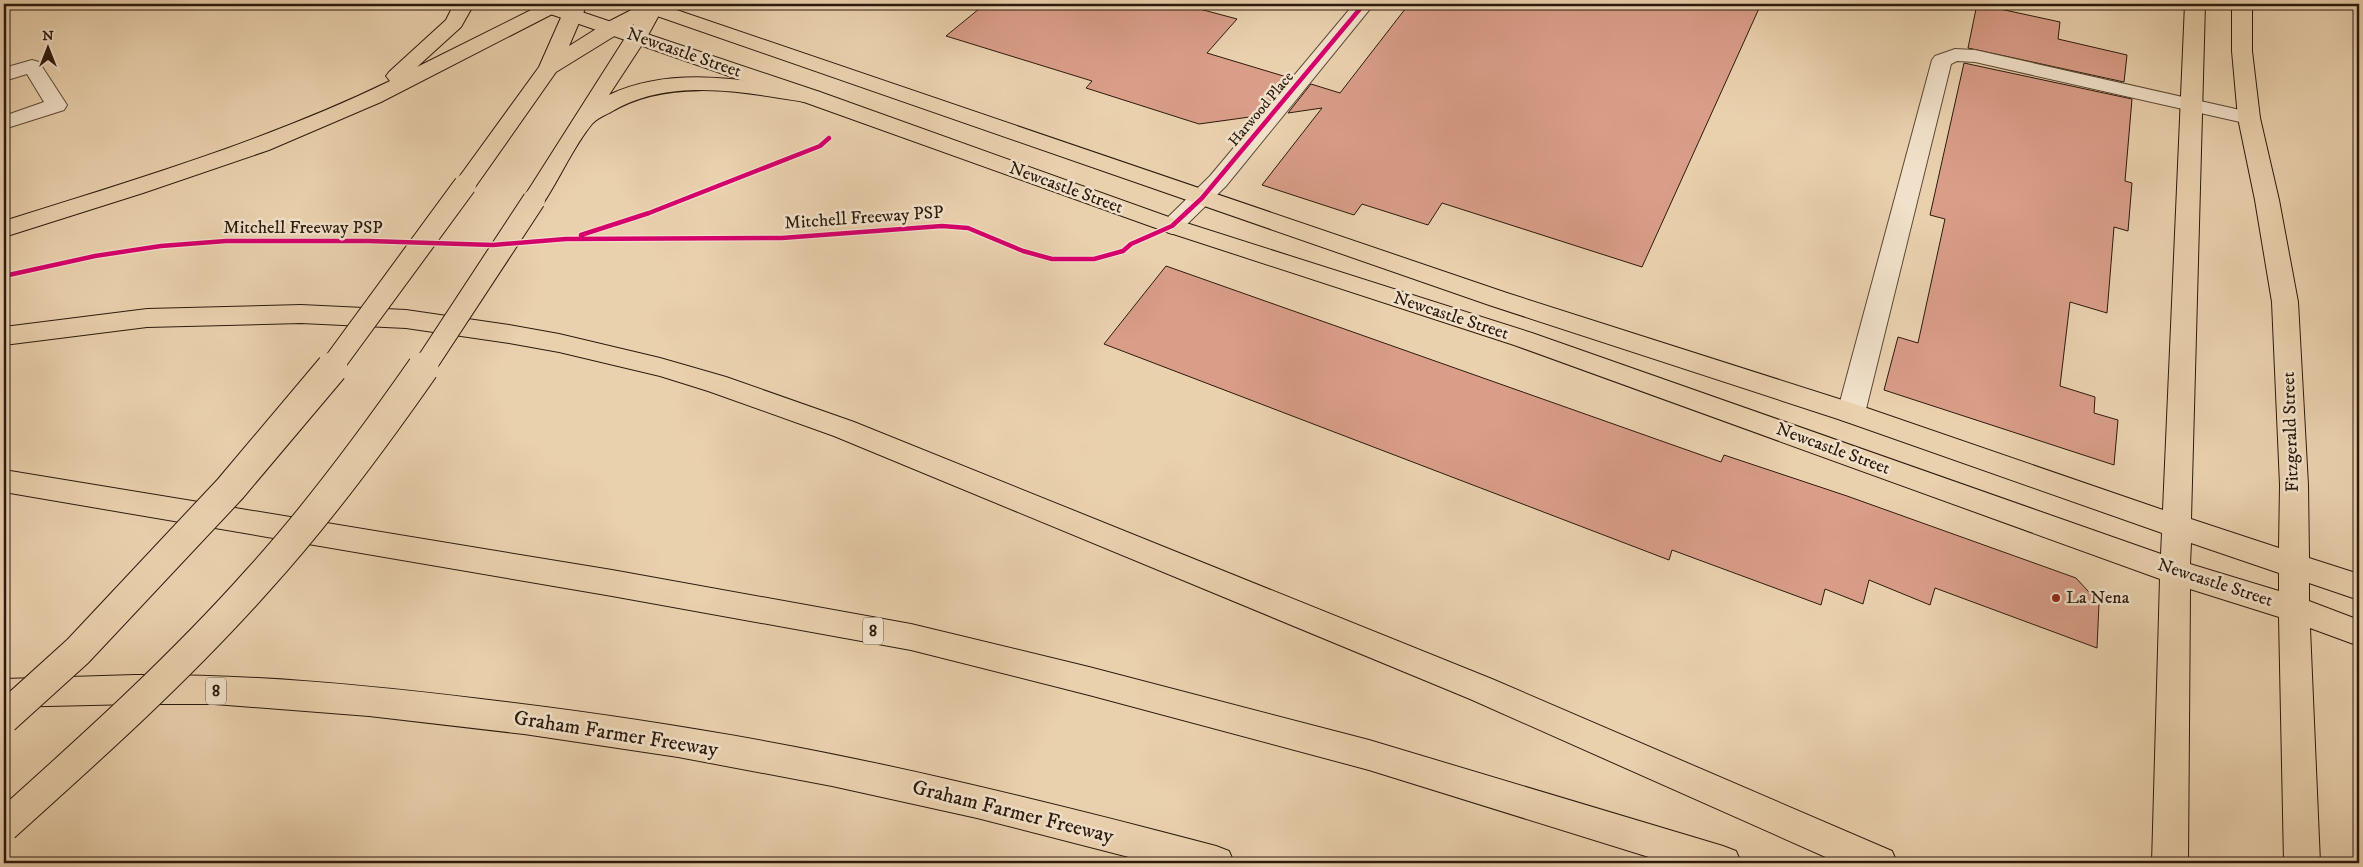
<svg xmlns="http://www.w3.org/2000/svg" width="2363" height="867" font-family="'IM FELL DW Pica',serif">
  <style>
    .building { fill: #d99d88; stroke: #2c1a0d }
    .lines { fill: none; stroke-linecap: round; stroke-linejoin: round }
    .minor-casing { stroke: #5c4835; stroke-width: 2 }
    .major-casing { stroke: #2c1a0d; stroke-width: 2 }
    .highway-casing { stroke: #2c1a0d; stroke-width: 2 }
    .minor { fill: #f1e1ca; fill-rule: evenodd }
    .major { fill: #ead1ae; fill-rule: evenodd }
    .highway { fill: #ead1ae; fill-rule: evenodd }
    .highway-bridge-far1-casing { stroke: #2c1a0d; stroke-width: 24; stroke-linecap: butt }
    .highway-bridge-casing { stroke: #2c1a0d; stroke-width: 33; stroke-linecap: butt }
    .highway-bridge-far1 { stroke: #ead1ae; stroke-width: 22 }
    .highway-bridge { stroke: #ead1ae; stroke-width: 31 }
    .cycleway-casing { stroke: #f1e1ca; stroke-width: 7 }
    .cycleway { stroke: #d6006c; stroke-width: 4.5 }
    .poi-dot { fill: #8f2418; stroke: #f1e1ca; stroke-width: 2 }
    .labels { text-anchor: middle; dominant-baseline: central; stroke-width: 5; stroke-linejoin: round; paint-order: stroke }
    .far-street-label { font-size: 15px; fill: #2c1a0d; stroke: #f1e1ca }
    .shield { fill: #f1e1ca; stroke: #675646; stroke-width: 1 }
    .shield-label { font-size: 16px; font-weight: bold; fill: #2c1a0d }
    .street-label { font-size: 18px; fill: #2c1a0d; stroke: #f1e1ca }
    .poi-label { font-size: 18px; fill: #2c1a0d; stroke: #f1e1ca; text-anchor: start }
    .near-street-label { font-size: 21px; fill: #2c1a0d; stroke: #f1e1ca }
  </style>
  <rect width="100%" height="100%" fill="#ead1ae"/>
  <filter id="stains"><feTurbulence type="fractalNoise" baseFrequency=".004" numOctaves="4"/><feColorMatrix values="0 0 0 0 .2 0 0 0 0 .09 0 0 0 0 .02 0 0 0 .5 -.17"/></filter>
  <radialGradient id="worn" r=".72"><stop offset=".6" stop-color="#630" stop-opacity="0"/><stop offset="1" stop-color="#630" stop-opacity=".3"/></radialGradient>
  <path class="building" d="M 985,4 L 1181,4 L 1237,19 L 1207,53 L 1290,78 L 1257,116 L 1199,124 L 1086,88 L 1092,81 L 946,36 Z
    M 1409,4 L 1761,4 L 1642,267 L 1442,203 L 1428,225 L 1362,204 L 1354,215 L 1262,185 L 1322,108 L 1288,113 L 1311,84 L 1340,93 Z
    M 1977,4 L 2060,22 L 2058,39 L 2127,55 L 2124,82 L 1968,48 Z
    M 1964,63 L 2132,99 L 2125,181 L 2132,183 L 2128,231 L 2114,227 L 2107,313 L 2070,302 L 2060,386 L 2095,397 L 2094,413 L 2118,420 L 2114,465 L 1884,390 L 1898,337 L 1918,343 L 1945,219 L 1930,215 Z
    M 1166,266 L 1721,462 L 1724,455 L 1847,496 L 2076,578 L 2099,603 L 2097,648 L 1935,588 L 1930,605 L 1869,580 L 1863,604 L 1825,589 L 1821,605 L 1672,550 L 1669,560 L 1104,344 Z"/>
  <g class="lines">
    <defs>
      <path id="minor" d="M 1354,4 L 1374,4 L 1226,186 L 1180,231 L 1172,234 L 1164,231 L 1160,226 L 1164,221 L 1210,176 Z
        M 1955,49 L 1975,50 L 2249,112 L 2257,113 L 2260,118 L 2257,123 L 2249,124 L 1975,62 L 1957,61 L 1951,64 L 1865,413 L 1861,420 L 1851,423 L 1841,420 L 1837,413 L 1932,60 L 1935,56 Z
        M 32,60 L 39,62 L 67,105 L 64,110 L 4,129 L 4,116 L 44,102 L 27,74 L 4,81 L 4,68 Z"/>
      <path id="major" d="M 530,4 L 558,4 L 820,92 L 1180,221 L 1532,333 L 2161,554 L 2162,533 L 1841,420 L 1489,305 L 634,8 L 631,4 L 659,4 L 1507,293 L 1861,406 L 2163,510 L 2185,4 L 2205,4 L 2191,519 L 2279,548 L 2280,485 L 2272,302 L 2255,200 L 2238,118 L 2232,51 L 2232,4 L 2252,4 L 2252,51 L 2260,118 L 2279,200 L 2298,302 L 2308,485 L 2309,558 L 2359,574 L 2359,600 L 2309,583 L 2309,601 L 2359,620 L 2359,646 L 2310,628 L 2320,863 L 2284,863 L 2279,617 L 2190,589 L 2188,863 L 2152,863 L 2160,579 L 1514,345 L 1164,231 L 804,102 L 533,8 ZM 2191,543 L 2279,573 L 2279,591 L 2190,564 Z"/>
      <path id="highway" d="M 454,4 L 474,4 L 461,27 L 417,67 L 543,4 L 567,4 L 564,8 L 381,102 L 269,150 L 143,193 L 4,237 L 4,221 C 135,180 266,141 390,81 L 386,76 L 389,72 L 446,20 Z
        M 567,4 L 587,4 L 569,46 L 604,24 L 643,4 L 665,4 L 647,37 L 609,95 C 672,65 747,80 812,91 L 820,92 L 823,97 L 820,102 L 812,103 C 747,93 671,76 611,112 C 605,115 596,119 592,124 C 573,147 559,180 542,205 L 534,207 L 526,205 L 522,200 L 634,24 L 556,72 L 473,190 L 465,192 L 457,190 L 454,185 L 457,180 L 539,67 Z
        M 301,305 L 406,310 L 509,325 L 559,334 L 660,358 L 726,377 L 854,422 L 1492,679 L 1892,851 L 1897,863 L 1839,863 L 1470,699 L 834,436 L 708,391 L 660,376 L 559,352 L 509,343 L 406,328 L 301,323 L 147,327 L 4,345 L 4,327 L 147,309 Z
        M 4,470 L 612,570 L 911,624 L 1089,667 L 1369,740 L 1723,846 L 1736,851 L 1741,863 L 1668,863 L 1369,770 L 1089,695 L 911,650 L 612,596 L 4,492 Z
        M 135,675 C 251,674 367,685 481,699 C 616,715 751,736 884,765 C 995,789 1106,817 1216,846 L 1229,851 L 1234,863 L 1152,863 L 977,818 L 832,786 L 678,757 L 524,734 L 369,716 L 214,704 L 135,704 L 4,707 L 4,679 Z"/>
    </defs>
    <use href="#minor" class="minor-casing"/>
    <use href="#major" class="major-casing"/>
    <use href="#highway" class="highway-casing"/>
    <use href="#minor" class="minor"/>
    <use href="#major" class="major"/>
    <use href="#highway" class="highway"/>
    <defs>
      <path id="highway-bridge-far1" d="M 330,369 L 465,185
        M 423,369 L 534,200"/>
      <path id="highway-bridge" d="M 4,718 L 78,651 L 230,489 L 332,368
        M 4,826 C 92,747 180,668 259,579 C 319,513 372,441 423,368"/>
    </defs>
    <use href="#highway-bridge-far1" class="highway-bridge-far1-casing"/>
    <use href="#highway-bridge" class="highway-bridge-casing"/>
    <use href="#highway-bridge-far1" class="highway-bridge-far1"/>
    <use href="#highway-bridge" class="highway-bridge"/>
    <defs>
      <path id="cycleway" d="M 581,235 L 649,213 L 820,146 L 829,138
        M 4,276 L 95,256 L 161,246 L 226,241 L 369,241 L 493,245 L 566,239 L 782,238 L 942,226 L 968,228 L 1023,251 L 1052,259 L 1094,259 L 1123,251 L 1131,244 L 1172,226 L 1202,198 L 1364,4"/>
    </defs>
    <use href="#cycleway" class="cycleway-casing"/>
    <use href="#cycleway" class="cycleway"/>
  </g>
  <circle class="poi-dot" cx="2056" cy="598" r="5"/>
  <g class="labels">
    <g class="far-street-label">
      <text transform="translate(1261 109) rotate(-50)">Harwood Place</text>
    </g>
    <g class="shield">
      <rect x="863" y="617.5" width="20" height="27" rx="4"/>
      <rect x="206" y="677.5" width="20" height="27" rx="4"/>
    </g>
    <g class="shield-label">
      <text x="873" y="631">8</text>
      <text x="216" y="691">8</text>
    </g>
    <g class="street-label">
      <text transform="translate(684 53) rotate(19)">Newcastle Street</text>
      <text transform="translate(1066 188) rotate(20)">Newcastle Street</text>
      <text transform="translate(864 218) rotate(-4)">Mitchell Freeway PSP</text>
      <text x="303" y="228">Mitchell Freeway PSP</text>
      <text transform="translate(1451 316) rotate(18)">Newcastle Street</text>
      <text transform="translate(2291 432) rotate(-92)">Fitzgerald Street</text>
      <text transform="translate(1833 449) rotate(20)">Newcastle Street</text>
      <text transform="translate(2215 583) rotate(18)">Newcastle Street</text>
    </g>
    <g class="poi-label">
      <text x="2066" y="598">La Nena</text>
    </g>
    <g class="near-street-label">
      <text transform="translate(616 734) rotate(9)">Graham Farmer Freeway</text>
      <text transform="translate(1013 812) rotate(14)">Graham Farmer Freeway</text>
    </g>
  </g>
  <rect width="2363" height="867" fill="none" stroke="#ead1ae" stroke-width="20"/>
  <rect x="5" y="5" width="2353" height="857" fill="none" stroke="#2c1a0d" stroke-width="2.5"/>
  <rect x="10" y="10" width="2343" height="847" fill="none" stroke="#2c1a0d"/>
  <g transform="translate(48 48)" stroke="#f1e1ca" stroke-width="4" paint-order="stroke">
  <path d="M0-4L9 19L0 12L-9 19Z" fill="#2c1a0d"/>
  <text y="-8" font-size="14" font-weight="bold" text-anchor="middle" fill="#2c1a0d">N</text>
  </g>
  <rect width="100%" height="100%" filter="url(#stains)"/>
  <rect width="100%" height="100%" fill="url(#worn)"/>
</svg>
